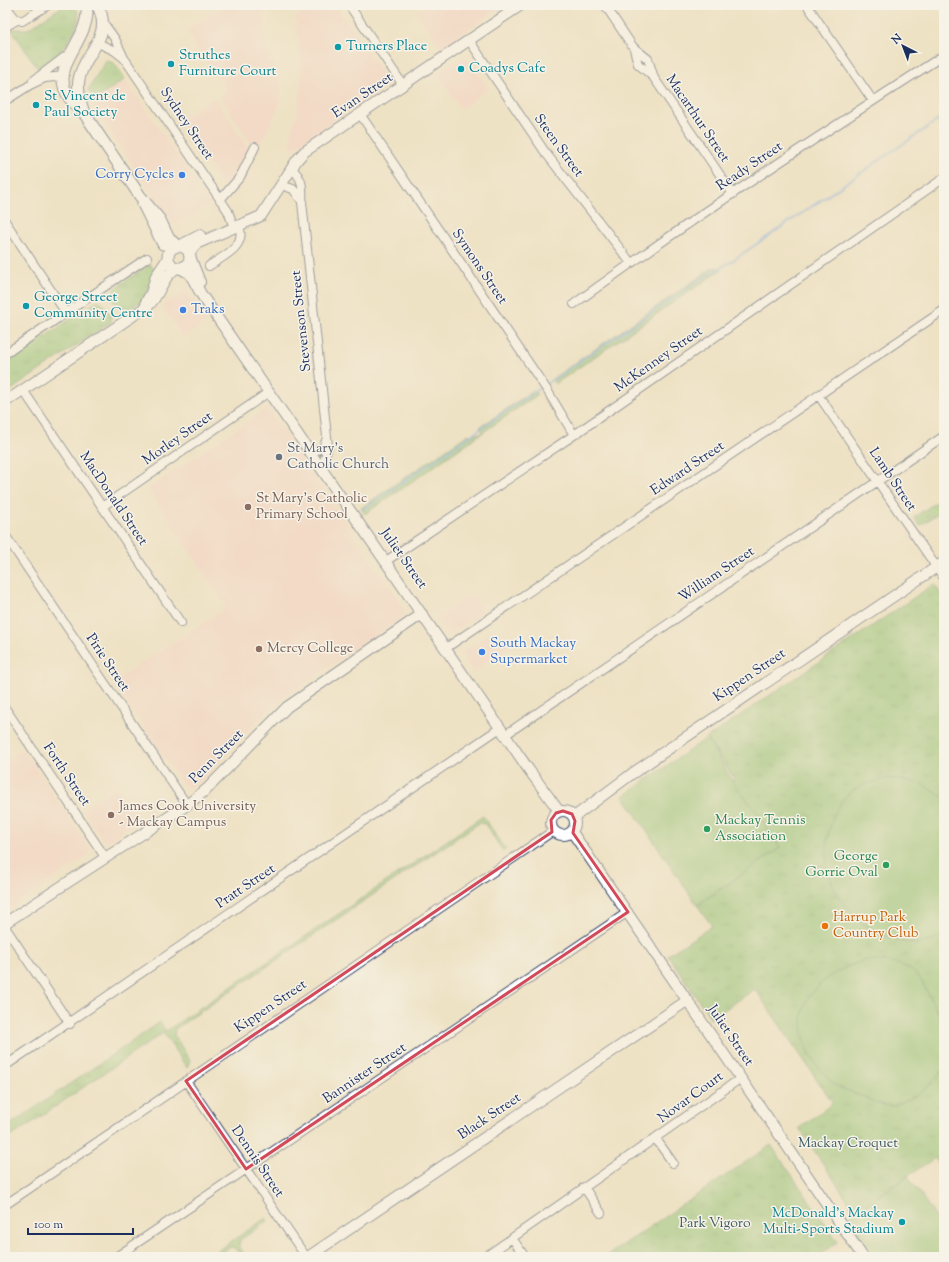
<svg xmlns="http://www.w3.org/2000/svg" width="949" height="1262" font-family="'Sorts Mill Goudy',serif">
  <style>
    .built { fill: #f7d1c7 }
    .grass { fill: url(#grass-tufts); stroke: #54796a }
    .garden { fill: #8dc375; stroke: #54796a }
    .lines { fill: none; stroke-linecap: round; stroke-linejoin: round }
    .stream { stroke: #75a7e0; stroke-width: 2 }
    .minor-casing { stroke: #3b4a6d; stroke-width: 10 }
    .tertiary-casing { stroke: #3b4a6d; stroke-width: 12 }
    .secondary-casing { stroke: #3b4a6d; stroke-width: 13 }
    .minor { stroke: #fff; stroke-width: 8 }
    .tertiary { stroke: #fff; stroke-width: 10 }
    .secondary { stroke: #fff; stroke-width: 11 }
    .marked { fill: none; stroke: #d1495b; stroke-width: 3; stroke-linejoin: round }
    .culture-dot { fill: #0f9aa8; stroke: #f7f3e8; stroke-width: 1.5 }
    .shop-dot { fill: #3f7fe0; stroke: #f7f3e8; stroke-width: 1.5 }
    .worship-dot { fill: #6b7280; stroke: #f7f3e8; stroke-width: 1.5 }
    .education-dot { fill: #8d6e63; stroke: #f7f3e8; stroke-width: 1.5 }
    .leisure-dot { fill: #2e9e5b; stroke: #f7f3e8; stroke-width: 1.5 }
    .food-dot { fill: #e8710a; stroke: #f7f3e8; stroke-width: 1.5 }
    .labels { text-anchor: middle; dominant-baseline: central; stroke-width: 3; stroke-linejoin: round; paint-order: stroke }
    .culture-label { font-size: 14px; fill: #0d838f; stroke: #f7f3e8; text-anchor: start }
    .street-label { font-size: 14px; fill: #1b2f5e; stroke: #f7f3e8 }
    .shop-label { font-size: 14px; fill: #366cbe; stroke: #f7f3e8; text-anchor: start }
    .worship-label { font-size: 14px; fill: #5b616d; stroke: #f7f3e8; text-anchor: start }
    .education-label { font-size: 14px; fill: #785e54; stroke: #f7f3e8; text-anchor: start }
    .leisure-label { font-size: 14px; fill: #27864d; stroke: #f7f3e8; text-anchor: start }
    .food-label { font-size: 14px; fill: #c56008; stroke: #f7f3e8; text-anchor: start }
    .park-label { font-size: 14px; fill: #3d5b65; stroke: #f7f3e8 }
  </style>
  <defs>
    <pattern id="grass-tufts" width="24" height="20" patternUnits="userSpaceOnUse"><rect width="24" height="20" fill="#8dc375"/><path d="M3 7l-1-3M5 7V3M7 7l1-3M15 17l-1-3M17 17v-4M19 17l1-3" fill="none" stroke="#729f63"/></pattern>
  </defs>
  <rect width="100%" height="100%" fill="#f7f3e8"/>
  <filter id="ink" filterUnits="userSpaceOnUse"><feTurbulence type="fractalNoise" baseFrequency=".025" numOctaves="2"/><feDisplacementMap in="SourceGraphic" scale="8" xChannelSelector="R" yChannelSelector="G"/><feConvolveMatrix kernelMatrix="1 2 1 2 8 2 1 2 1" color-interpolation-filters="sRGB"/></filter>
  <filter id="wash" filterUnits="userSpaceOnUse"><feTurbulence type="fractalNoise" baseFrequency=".012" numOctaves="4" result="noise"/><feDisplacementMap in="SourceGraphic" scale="16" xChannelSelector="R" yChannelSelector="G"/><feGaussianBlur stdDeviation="0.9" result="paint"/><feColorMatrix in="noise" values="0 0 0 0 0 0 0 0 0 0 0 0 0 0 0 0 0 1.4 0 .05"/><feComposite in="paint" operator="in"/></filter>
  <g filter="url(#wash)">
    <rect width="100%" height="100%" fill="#eee2c4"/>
    <path class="built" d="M 225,5 L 262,5 L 269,63 L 274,60 L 281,78 L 280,104 L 261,144 L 251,143 L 220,96 L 227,91 L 186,31 Z
      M 313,5 L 335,5 L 386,79 L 386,86 L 294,149 L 289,141 L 300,99 L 301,58 L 295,17 Z
      M 427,5 L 504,5 L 441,48 L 417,12 Z
      M 461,58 L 469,59 L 488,89 L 461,109 L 437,74 Z
      M 106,60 L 114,63 L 210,204 L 178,225 L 172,224 L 91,103 L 94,100 L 88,90 Z
      M 214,97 L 249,150 L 231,183 L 224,188 L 179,121 Z
      M 182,292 L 188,293 L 207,321 L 183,338 L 162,306 Z
      M 267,408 L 405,610 L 404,616 L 277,702 L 204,778 L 190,788 L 184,786 L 113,682 L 227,607 L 148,489 Z
      M 471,595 L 483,612 L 448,635 L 437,618 Z
      M 496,629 L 508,647 L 473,671 L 460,653 Z
      M 23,749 L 90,849 L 89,855 L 12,907 L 5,905 L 5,761 Z
      M 116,787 L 139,821 L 109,841 L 103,840 L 82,809 Z"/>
    <path class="grass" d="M 64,5 C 97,5 65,48 54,59 C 50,63 44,66 38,69 L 11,29 L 28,29 Z
      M 106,60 L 114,63 L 125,79 L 95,100 L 88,90 Z
      M 149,262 L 155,271 C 152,280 149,293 142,300 C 137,305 130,306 127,313 L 124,313 L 110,297 L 111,291 L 147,266 Z
      M 714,267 L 722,269 L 555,384 L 552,379 Z
      M 98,300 L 102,303 L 111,315 L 111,322 L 5,394 L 5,364 Z
      M 534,390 L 537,395 L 365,514 L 361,508 L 467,435 L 483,433 L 480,427 Z
      M 944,497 L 944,509 L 920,526 L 914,517 Z
      M 934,584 L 944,598 L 944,1172 L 935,1158 L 855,1211 L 799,1128 L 833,1103 L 755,989 L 711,1019 L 668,955 L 712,926 L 697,905 L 780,848 L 732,781 L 734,779 L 707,738 Z
      M 483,816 L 506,849 L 503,851 L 485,824 L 479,823 L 175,1029 L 174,1035 L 190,1060 L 187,1068 L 163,1033 L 5,1141 L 5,1128 L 143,1034 L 160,1022 L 166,1031 Z
      M 771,1145 L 838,1242 L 817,1257 L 605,1257 Z
      M 266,1218 L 268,1221 L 240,1240 L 239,1246 L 246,1257 L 241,1257 L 235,1248 L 230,1247 L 215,1257 L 208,1257 Z"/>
    <path class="garden" d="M 707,738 L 732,781 L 756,811 L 780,848 L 697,905 L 623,796 Z
      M 889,778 L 922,784 L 944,798 L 944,936 C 928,945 908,945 891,938 C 842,921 814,871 832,821 C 835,811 842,798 852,791 C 863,784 877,781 889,778 Z
      M 866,960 C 924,963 917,976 942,1021 L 944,982 L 944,1068 C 934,1084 920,1095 902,1102 C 899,1103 894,1106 891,1106 C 880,1106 867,1098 857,1094 C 850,1091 843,1090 837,1086 C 811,1067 790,1026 810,996 C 824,976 844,967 866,960 Z
      M 908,1176 L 944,1229 L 944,1257 L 874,1257 L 847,1217 Z"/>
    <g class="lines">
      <path class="stream" d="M 546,384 L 707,275 L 729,263 L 944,116
        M 362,510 L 543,386"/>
    </g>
  </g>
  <g filter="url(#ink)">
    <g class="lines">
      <defs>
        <path id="minor" d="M 5,5 L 15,18 L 22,21 L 48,5
          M 349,5 L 403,85
          M 605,5 L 633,47 L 648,59 L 654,78 L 733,194
          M 807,5 L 873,101
          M 5,20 L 12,15
          M 102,21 L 115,39 L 123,56
          M 5,27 L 17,20
          M 469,40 L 545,152 L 631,263
          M 98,43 L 115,51 L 124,58 L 228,211 L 234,228
          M 634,49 L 638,64 L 652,76
          M 33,81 L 70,53
          M 5,101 L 30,85 L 45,78 L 64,76
          M 360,114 L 547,390 L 574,435
          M 291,168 C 303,178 303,187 302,202 L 328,446 L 322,469
          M 281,185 L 293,189 L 302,201
          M 220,200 L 240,177 L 255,147
          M 5,221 L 66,313
          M 209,266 C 223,256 247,247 239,226
          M 574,304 C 694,217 819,136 944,55
          M 5,354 L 147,258
          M 23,390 L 181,623
          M 819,396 L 944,578
          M 311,452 L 323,448 L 327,438
          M 102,507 L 269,392
          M 5,535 L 187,805
          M 386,561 L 574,435 L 944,178
          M 446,648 L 944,310
          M 5,708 L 105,857
          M 505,735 L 944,436
          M 5,927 L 70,1024
          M 5,1066 L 500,728
          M 186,1081 L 306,1257
          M 656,1139 L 673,1163
          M 584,1187 L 601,1213
          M 5,1205 L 553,831
          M 512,1238 L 525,1257
          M 116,1257 L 628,912
          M 485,1257 L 741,1078"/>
        <path id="tertiary" d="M 179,246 L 200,235
          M 189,253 L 196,244 L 261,216 L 297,160 L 304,152 L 521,5
          M 189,254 L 200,282
          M 180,268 L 190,274 L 201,294 L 529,770 L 559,811
          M 146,302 L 151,293 L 156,276 L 168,258
          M 5,402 L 149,305 C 160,295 163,275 177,268
          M551 823a12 12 0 1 1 24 0a12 12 0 1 1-24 0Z
          M 574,817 L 633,773 L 944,562
          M 572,832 L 863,1257
          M 5,923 L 187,805 L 207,789 L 287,707 L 422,614
          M 308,1257 L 688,1000"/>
        <path id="secondary" d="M 97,5 C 115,36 84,52 79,79 C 77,91 80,102 84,113 L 140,196 L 160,220 L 169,239 L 178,246
          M 82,111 C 37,74 86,48 87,12
          M 143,204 L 163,244
          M168 257a11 11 0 1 1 22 0a11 11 0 1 1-22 0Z"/>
      </defs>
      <use href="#minor" class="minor-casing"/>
      <use href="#tertiary" class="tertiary-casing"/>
      <use href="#secondary" class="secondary-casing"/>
      <use href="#minor" class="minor"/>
      <use href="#tertiary" class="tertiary"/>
      <use href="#secondary" class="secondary"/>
    </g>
  </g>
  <path d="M0 0H949V1262H0ZM 563,811 L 572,814 L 575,821 L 573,833 L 628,912 L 246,1169 L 186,1081 L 552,832 L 551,820 L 556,813 Z" fill="#eee2c4" fill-opacity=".55" fill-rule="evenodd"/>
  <path class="marked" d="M 563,811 L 572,814 L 575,821 L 573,833 L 628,912 L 246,1169 L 186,1081 L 552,832 L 551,820 L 556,813 Z"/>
  <g class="culture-dot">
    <circle cx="338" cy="47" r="4"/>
    <circle cx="171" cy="64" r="4"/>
    <circle cx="461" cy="69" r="4"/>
    <circle cx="36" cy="105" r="4"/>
    <circle cx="26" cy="306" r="4"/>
    <circle cx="902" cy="1222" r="4"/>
  </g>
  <g class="shop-dot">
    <circle cx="182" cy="175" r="4"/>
    <circle cx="183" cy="310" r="4"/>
    <circle cx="482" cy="652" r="4"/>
  </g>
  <circle class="worship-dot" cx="279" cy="457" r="4"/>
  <g class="education-dot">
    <circle cx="248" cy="507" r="4"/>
    <circle cx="259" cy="649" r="4"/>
    <circle cx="111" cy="815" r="4"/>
  </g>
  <g class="leisure-dot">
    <circle cx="707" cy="829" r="4"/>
    <circle cx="886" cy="865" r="4"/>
  </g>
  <circle class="food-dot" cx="825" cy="926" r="4"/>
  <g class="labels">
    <g class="culture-label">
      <text x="346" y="47">Turners Place</text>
      <text x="179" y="56">Struthes<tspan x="179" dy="16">Furniture Court</tspan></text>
      <text x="469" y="69">Coadys Cafe</text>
      <text x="44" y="97">St Vincent de<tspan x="44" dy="16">Paul Society</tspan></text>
      <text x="34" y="298">George Street<tspan x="34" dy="16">Community Centre</tspan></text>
      <text x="894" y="1214" text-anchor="end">McDonald's Mackay<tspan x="894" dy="16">Multi-Sports Stadium</tspan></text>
    </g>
    <g class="street-label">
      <text transform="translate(363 96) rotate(-34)">Evan Street</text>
      <text transform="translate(697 119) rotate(56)">Macarthur Street</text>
      <text transform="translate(186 124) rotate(56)">Sydney Street</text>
      <text transform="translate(558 146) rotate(54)">Steen Street</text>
      <text transform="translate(750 167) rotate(-34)">Ready Street</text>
      <text transform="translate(479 267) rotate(56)">Symons Street</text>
      <text transform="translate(302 321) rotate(-96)">Stevenson Street</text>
      <text transform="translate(659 360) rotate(-35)">McKenney Street</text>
      <text transform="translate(178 439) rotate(-35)">Morley Street</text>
      <text transform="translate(688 469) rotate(-34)">Edward Street</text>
      <text transform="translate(892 480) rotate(56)">Lamb Street</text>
      <text transform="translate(113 499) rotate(56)">MacDonald Street</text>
      <text transform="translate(403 559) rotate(55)">Juliet Street</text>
      <text transform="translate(717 575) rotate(-34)">William Street</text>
      <text transform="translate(107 663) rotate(56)">Pirie Street</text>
      <text transform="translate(750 676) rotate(-34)">Kippen Street</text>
      <text transform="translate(217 757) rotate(-45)">Penn Street</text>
      <text transform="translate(66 775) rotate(56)">Forth Street</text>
      <text transform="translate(246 887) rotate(-34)">Pratt Street</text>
      <text transform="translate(271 1007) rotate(-34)">Kippen Street</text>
      <text transform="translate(730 1036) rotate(56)">Juliet Street</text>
      <text transform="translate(365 1074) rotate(-34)">Bannister Street</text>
      <text transform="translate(691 1098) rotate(-36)">Novar Court</text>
      <text transform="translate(490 1117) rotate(-34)">Black Street</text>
      <text transform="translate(257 1162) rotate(56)">Dennis Street</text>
    </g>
    <g class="shop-label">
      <text x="174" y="175" text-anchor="end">Corry Cycles</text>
      <text x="191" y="310">Traks</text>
      <text x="490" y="644">South Mackay<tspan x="490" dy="16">Supermarket</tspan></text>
    </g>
    <g class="worship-label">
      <text x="287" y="449">St Mary's<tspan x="287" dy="16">Catholic Church</tspan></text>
    </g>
    <g class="education-label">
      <text x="256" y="499">St Mary's Catholic<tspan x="256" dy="16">Primary School</tspan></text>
      <text x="267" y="649">Mercy College</text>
      <text x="119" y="807">James Cook University<tspan x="119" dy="16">- Mackay Campus</tspan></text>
    </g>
    <g class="leisure-label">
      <text x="715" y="821">Mackay Tennis<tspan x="715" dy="16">Association</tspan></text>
      <text x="878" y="857" text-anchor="end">George<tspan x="878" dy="16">Gorrie Oval</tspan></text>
    </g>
    <g class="food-label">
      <text x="833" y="918">Harrup Park<tspan x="833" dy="16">Country Club</tspan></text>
    </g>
    <g class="park-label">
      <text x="848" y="1144">Mackay Croquet</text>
      <text x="715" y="1224">Park Vigoro</text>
    </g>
  </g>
  <rect width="949" height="1262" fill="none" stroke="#f7f3e8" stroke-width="20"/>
  <g transform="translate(903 46) rotate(318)" stroke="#f7f3e8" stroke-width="3" paint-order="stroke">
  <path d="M0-3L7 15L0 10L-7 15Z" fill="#1b2f5e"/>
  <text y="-6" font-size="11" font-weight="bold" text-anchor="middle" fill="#1b2f5e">N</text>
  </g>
  <path d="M28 1228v6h105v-6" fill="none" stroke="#1b2f5e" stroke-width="2"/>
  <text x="34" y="1228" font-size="12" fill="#1b2f5e" stroke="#f7f3e8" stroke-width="3" paint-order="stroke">100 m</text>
</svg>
